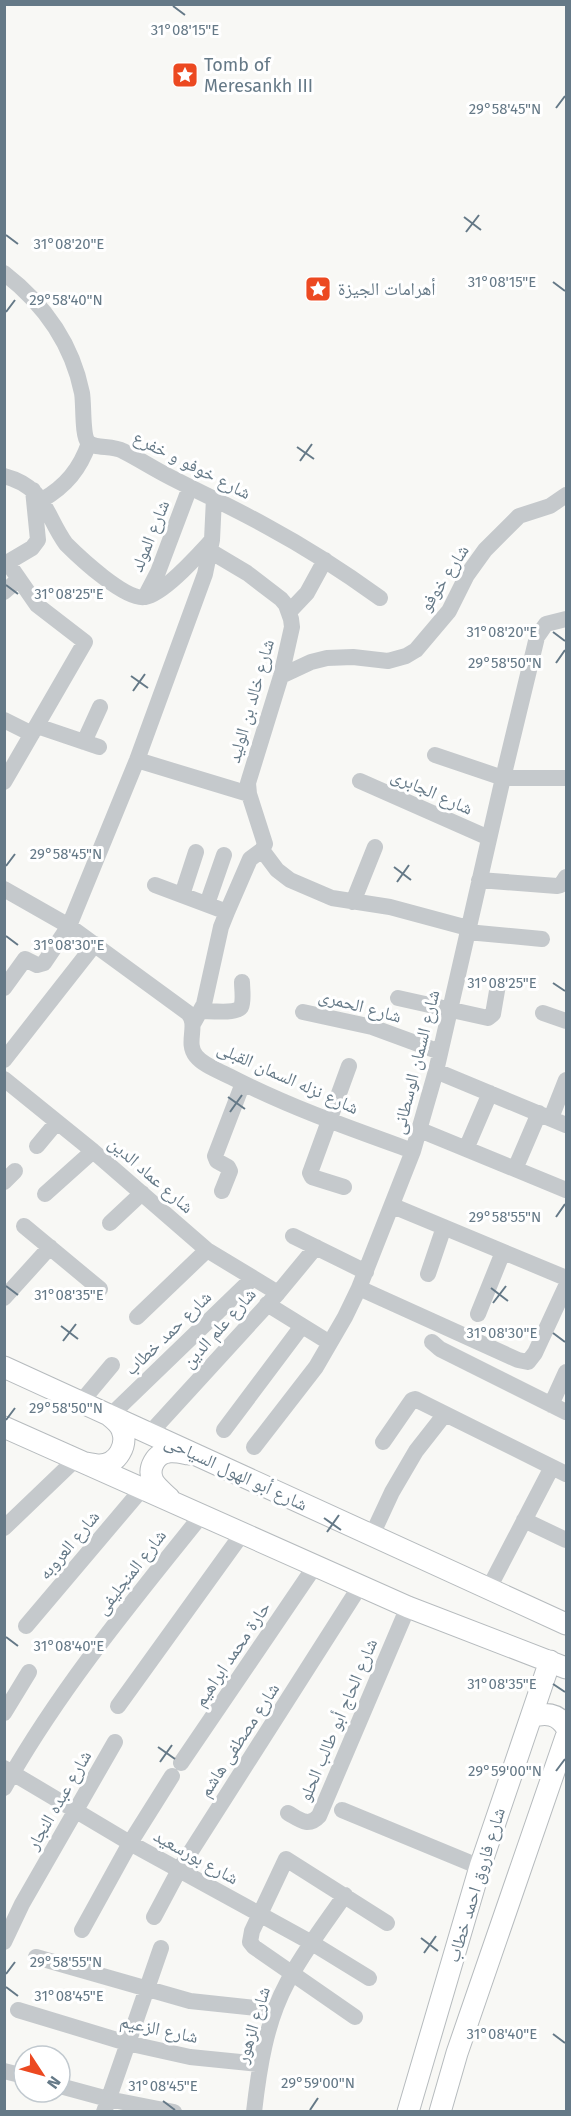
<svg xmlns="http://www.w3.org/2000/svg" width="571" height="2116" font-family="'Fira Sans','Noto Naskh Arabic',sans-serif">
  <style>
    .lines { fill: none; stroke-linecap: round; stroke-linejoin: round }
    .major-casing { stroke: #b6bbbe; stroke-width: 23 }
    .minor { stroke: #c5c9cc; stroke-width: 16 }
    .major { stroke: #fff; stroke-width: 21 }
    .ticks { fill: none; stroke: #657987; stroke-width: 2 }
    .labels { text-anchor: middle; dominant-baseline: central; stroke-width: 6; stroke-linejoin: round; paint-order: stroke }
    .poi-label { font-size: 18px; fill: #657987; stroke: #fff; text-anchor: start }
    .street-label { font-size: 18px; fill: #657987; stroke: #fff }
    .ticks-label { font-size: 15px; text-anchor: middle; fill: #657987; stroke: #fff; stroke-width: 6; stroke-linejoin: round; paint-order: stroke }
  </style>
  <rect width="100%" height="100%" fill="#f8f8f5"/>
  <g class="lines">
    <defs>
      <path id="major" d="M 4,1367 L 566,1624
        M 4,1427 L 408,1607 L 566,1668
        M 86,1463 C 91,1464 96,1465 100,1465 C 118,1464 128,1445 122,1430 C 120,1424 115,1420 110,1416
        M 169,1498 C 164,1493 156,1487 153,1481 C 147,1468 156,1453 169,1452 C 175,1451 183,1453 189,1454
        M 531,1717 C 546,1712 558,1714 566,1727
        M 408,2112 L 480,1867 L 550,1661
        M 440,2112 L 457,2053 L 566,1737"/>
    </defs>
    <use href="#major" class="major-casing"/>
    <path class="minor" d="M 4,273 C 44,304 72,343 82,393 C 84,404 82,435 88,442 C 94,449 112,445 123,451 C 139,459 154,469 170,477 C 203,494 236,509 268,527 C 307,548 344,572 380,598
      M 4,476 C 46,487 45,515 66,544 C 80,558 126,601 145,597 C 164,594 198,555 212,540
      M 42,500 C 66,486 80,469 89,443
      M 19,579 L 10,566 L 10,561 L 32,548 L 38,540 L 33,490
      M 4,592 L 19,579 L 37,605 L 85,642 L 4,782
      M 145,597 L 158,572 L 190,487
      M 289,612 L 307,593 L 325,560
      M 281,676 L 311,662 L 327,658 L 353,657 L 388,661 L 406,656 L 416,650 L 449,611 L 467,575 L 485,550 L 519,516 L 550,506 L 566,495
      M 4,720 L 32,734
      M 37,726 L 99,747
      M 84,742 L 100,707
      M 435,755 L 503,778 L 566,778
      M 137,760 L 249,794
      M 360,781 L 489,838
      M 262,850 L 277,870 L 290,880 L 332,898 L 390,907 L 468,928
      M 479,880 L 557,886 L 561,885 L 566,877
      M 155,885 L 227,912
      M 4,889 L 69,926 L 188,1013 C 199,1025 185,1043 196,1056 C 204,1066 220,1071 231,1077 C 289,1107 352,1129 413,1151
      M 182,895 L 196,852
      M 353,902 L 375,847
      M 207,904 L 224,855
      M 467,932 L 542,939
      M 4,988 L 25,959 L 37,965 L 44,963 L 69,926 L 137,760 L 205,574 L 212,540 L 214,498
      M 398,998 L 488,1018 L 493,1014 L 498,985
      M 201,1011 C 210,1011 236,1014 241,1007 C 244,1001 242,989 242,982
      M 303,1012 L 372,1027 L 440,1052
      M 543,1013 L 566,1021
      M 193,1024 L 204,1004 L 221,927 L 227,912 L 250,859 L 262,850 L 265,844 L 249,794 L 248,783 L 281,676 L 292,627 L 291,619 L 286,605 L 281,599 L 247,573 L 210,551
      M 4,1060 L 95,944
      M 436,1071 L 566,1125
      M 4,1079 L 93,1151 L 207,1250 L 278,1293
      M 551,1118 L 566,1080
      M 420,1130 L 566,1190
      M 37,1146 L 57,1122
      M 466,1149 L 490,1093
      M 515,1169 L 539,1113
      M 4,1182 L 15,1171
      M 344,1187 L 312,1177 L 310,1173 L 349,1066
      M 222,1191 L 230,1171 L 228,1167 L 217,1161 L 215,1156 L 243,1083
      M 45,1194 L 93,1151
      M 393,1206 L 566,1278
      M 110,1223 L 142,1193
      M 24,1226 L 100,1289
      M 293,1236 L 366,1272
      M 428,1274 L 444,1227
      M 359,1288 L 518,1360 L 528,1362 L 535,1353 L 566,1286
      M 4,1298 L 50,1247
      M 267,1304 L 330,1343
      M 478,1314 L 503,1252
      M 137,1317 L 207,1250
      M 432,1342 L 440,1349 L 566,1412
      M 81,1402 L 112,1365
      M 551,1405 L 566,1372
      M 110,1416 L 253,1278
      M 224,1430 L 302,1326
      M 150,1433 L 278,1293 L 316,1247
      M 383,1442 L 412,1400 L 415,1399 L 566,1474
      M 254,1447 L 316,1367 L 345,1317 L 359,1288 L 413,1151 L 436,1071 L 503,778 L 537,637 L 546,624 L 566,619
      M 524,1520 L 566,1540
      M 4,1528 L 76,1459
      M 372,1535 L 392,1492 L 416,1451 L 445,1414
      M 489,1588 L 552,1467
      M 26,1626 L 142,1489
      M 118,1706 L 242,1534
      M 4,1713 L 29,1672
      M 181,1763 L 315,1566
      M 4,1768 L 130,1843 L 312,1943 L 369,1978
      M 4,1788 C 59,1690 131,1603 201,1516
      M 342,1810 L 480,1867
      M 288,1813 C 299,1819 308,1828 319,1816 L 408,1607
      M 154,1917 L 179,1870 L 360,1586
      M 82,1930 L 130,1843 L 172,1776
      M 4,1942 L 22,1904 L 115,1742
      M 36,1957 L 190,2001 L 275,2010
      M 18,2010 L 127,2043 L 190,2057 L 260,2064
      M 355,2017 L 254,1947 L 250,1942 L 252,1931 L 286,1859 L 387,1923
      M 4,2071 L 24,2076
      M 60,2086 L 108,2099 L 174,2112
      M 104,2112 L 161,1948
      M 254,2112 C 259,2068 266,2022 287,1983 C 303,1952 325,1924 345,1895"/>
    <use href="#major" class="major"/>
  </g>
  <path class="ticks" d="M 173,6 L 185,15M 556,108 L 565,96M 464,217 L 481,230M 466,232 L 479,215M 6,235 L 18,244M 553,282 L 565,291M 6,312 L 15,300M 297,447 L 314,459M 300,461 L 312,444M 6,585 L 18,594M 553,632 L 565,641M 556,663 L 565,650M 131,676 L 148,688M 133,691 L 145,674M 6,866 L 15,854M 394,867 L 411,880M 397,882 L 409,865M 6,936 L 18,945M 553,983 L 565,991M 228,1097 L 245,1109M 230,1112 L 242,1095M 556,1217 L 565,1204M 6,1286 L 18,1295M 491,1288 L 508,1301M 493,1303 L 506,1286M 61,1326 L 78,1339M 553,1333 L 565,1342M 63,1341 L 76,1324M 6,1420 L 15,1408M 324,1518 L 341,1530M 327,1532 L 339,1515M 6,1637 L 18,1646M 553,1684 L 565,1692M 158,1747 L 175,1759M 160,1762 L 172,1745M 556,1771 L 565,1759M 421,1938 L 438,1951M 424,1953 L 436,1936M 6,1974 L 15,1962M 6,1987 L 18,1996M 553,2034 L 565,2043M 163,2101 L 175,2110M 310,2110 L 318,2098"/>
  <defs>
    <symbol id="sight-square" viewBox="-11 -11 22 22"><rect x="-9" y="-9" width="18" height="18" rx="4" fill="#ec4921" stroke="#fff"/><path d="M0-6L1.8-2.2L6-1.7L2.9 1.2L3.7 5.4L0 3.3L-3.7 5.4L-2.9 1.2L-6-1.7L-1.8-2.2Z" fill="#fff"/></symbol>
  </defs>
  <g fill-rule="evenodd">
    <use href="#sight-square" x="170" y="60" width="30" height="30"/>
    <use href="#sight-square" x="303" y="274" width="30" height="30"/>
  </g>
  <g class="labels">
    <g class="poi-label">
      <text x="204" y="65">Tomb of<tspan x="204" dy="21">Meresankh III</tspan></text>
      <text x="338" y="289">أهرامات الجيزة</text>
    </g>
    <g class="street-label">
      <text transform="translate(192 465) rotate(27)">شارع خوفو و خفرع</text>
      <text transform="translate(150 536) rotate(-68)">شارع المولد</text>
      <text transform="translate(444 578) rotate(-57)">شارع خوفو</text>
      <text transform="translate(251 701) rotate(-74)">شارع خالد بن الوليد</text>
      <text transform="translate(432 792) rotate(24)">شارع الجابرى</text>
      <text transform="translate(360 1006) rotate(15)">شارع الحمرى</text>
      <text transform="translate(416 1062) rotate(-76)">شارع السمان الوسطانى</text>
      <text transform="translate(288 1078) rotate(24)">شارع نزله السمان القبلى</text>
      <text transform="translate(151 1175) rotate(41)">شارع عماد الدين</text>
      <text transform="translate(219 1328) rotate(-48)">شارع علم الدين</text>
      <text transform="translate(168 1333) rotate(-44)">شارع حمد خطاب</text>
      <text transform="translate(236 1473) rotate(25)">شارع أبو الهول السياحى</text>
      <text transform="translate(69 1545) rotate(-50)">شارع العروبه</text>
      <text transform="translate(131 1572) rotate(-52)">شارع المنجليفى</text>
      <text transform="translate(232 1654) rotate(-56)">حارة محمد ابراهيم</text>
      <text transform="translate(338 1720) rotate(-67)">شارع الحاج أبو طالب الحلو</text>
      <text transform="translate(239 1740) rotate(-57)">شارع مصطفى هاشم</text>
      <text transform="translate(59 1800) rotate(-60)">شارع عبده النجار</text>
      <text transform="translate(196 1857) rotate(29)">شارع بورسعيد</text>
      <text transform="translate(476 1885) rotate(-73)">شارع فاروق احمد خطاب</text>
      <text transform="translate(253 2025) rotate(-73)">شارع الزهور</text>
      <text transform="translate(159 2029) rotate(12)">شارع الزعيم</text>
    </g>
  </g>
  <g class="ticks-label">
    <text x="185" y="35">31°08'15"E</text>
    <text x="505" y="114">29°58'45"N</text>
    <text x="69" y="249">31°08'20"E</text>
    <text x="502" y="287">31°08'15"E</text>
    <text x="66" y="305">29°58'40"N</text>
    <text x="69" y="599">31°08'25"E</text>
    <text x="502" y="637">31°08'20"E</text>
    <text x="505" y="668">29°58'50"N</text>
    <text x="66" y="859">29°58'45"N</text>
    <text x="69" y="950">31°08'30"E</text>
    <text x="502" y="988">31°08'25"E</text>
    <text x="505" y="1222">29°58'55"N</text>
    <text x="69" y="1300">31°08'35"E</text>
    <text x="502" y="1338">31°08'30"E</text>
    <text x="66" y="1413">29°58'50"N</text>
    <text x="69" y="1651">31°08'40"E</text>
    <text x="502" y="1689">31°08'35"E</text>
    <text x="505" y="1776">29°59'00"N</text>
    <text x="66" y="1967">29°58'55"N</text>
    <text x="69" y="2001">31°08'45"E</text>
    <text x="502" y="2039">31°08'40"E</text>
    <text x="318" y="2088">29°59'00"N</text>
    <text x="163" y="2091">31°08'45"E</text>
  </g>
  <rect width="571" height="2116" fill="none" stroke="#657987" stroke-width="12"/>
  <g transform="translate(42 2074) rotate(126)"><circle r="28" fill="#ffffff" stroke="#c1c9cf" stroke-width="1.5"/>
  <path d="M0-4.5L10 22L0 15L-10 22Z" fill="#ec4921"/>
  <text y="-9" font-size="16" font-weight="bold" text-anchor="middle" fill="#657987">N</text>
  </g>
</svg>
